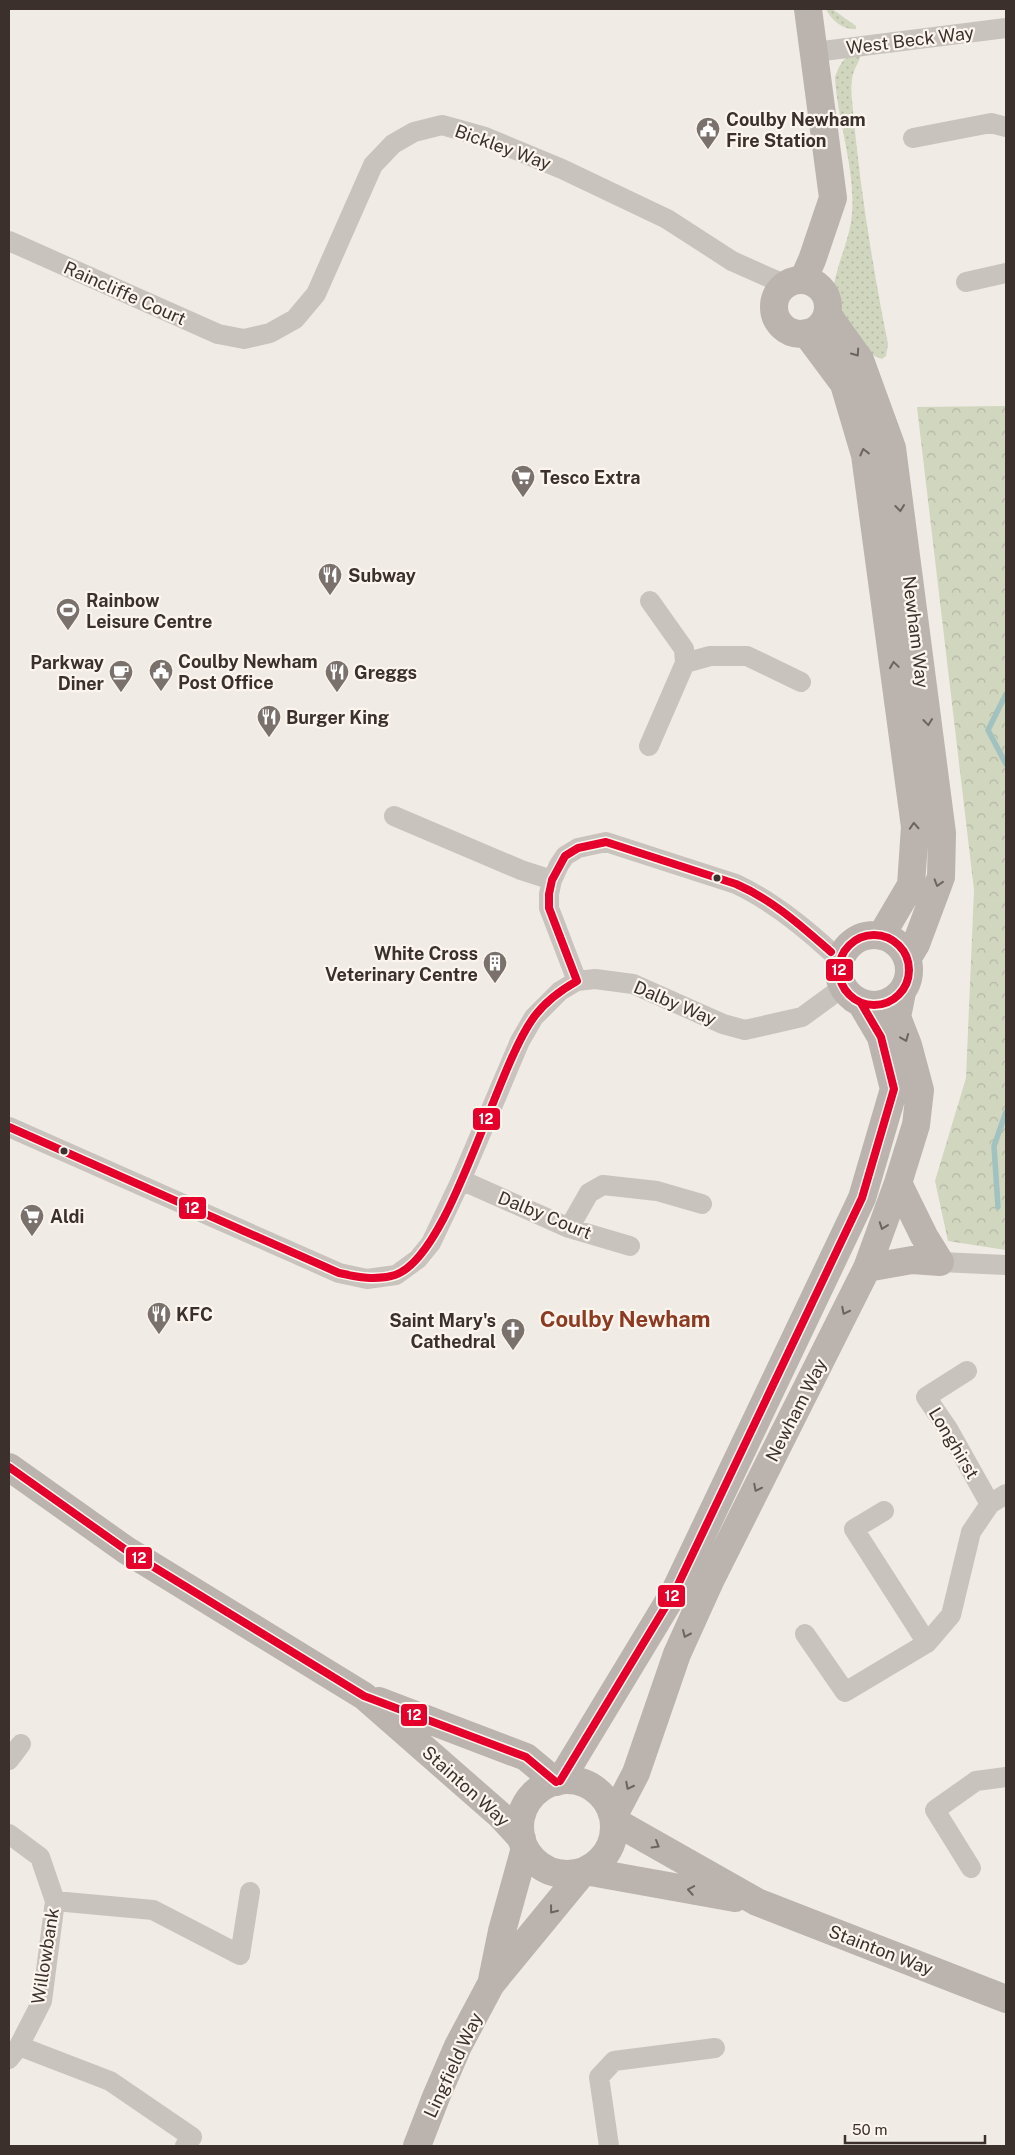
<svg xmlns="http://www.w3.org/2000/svg" width="1015" height="2155" font-family="'Public Sans',sans-serif">
  <style>
    .grass { fill: url(#grass-dots) }
    .park { fill: url(#park-crowns) }
    .lines { fill: none; stroke-linecap: round; stroke-linejoin: round }
    .stream { stroke: #a1c2c1; stroke-width: 5.5 }
    .street { stroke: #c9c3be; stroke-width: 20 }
    .secondary { stroke: #bab3ae; stroke-width: 28 }
    .bus-1-casing { stroke: #fbf5ee; stroke-width: 11 }
    .bus-1 { stroke: #e4002b; stroke-width: 8 }
    .oneway { stroke: #6e645f }
    .bus-dot { fill: #3b302b; stroke: #fbf5ee; stroke-width: 2 }
    .labels { text-anchor: middle; dominant-baseline: central; stroke-width: 4.5; stroke-linejoin: round; paint-order: stroke }
    .street-label { font-size: 18px; fill: #3b302b; stroke: #fbf5ee }
    .poi-label { font-size: 18px; font-weight: bold; fill: #3b302b; stroke: #fbf5ee; text-anchor: start }
    .district-label { font-size: 22px; font-weight: bold; fill: #8c3b22; stroke: #fbf5ee }
    .line-badge { stroke: #fbf5ee; stroke-width: 2 }
    .badge-label { font-size: 14px; text-anchor: middle; font-weight: bold; fill: #fff }
  </style>
  <defs>
    <pattern id="grass-dots" width="8" height="8" patternUnits="userSpaceOnUse" patternTransform="scale(1.25)"><rect width="8" height="8" fill="#d1d6bf"/><path d="M2 2h.1M6 6h.1" fill="none" stroke="#b4b8a4" stroke-width="1.8" stroke-linecap="round"/></pattern>
    <pattern id="park-crowns" width="20" height="18" patternUnits="userSpaceOnUse" patternTransform="scale(1.25)"><rect width="20" height="18" fill="#d1d6bf"/><path d="M2 6a3 3 0 1 1 6 0M12 15a3 3 0 1 1 6 0" fill="none" stroke="#b4b8a4"/></pattern>
  </defs>
  <rect width="100%" height="100%" fill="#f0ebe5"/>
  <path class="grass" d="M 826,9 L 832,9 L 856,26 L 856,29 C 843,30 831,20 826,9 Z
    M 860,49 C 862,60 856,64 853,74 C 851,83 851,91 852,100 C 859,182 872,264 888,344 L 886,356 L 882,359 L 870,354 L 834,308 C 828,282 847,249 851,222 C 858,176 838,125 835,78 C 840,62 845,56 860,49 Z"/>
  <path class="park" d="M 1006,406 L 1006,1250 L 948,1241 L 935,1181 L 966,1078 L 974,890 L 917,407 Z"/>
  <g class="lines">
    <path class="stream" d="M 1006,694 L 988,730 L 1006,764
      M 998,1207 L 994,1146 L 1006,1112"/>
    <path class="street" d="M 815,52 L 1006,28
      M 913,138 L 991,123 L 1006,127
      M 9,241 L 218,334 L 244,339 L 270,333 L 295,319 L 316,294 L 373,165 L 393,144 L 414,132 L 442,125 L 485,137 L 562,169 L 667,219 L 732,261 L 786,285
      M 966,282 L 1006,273
      M 685,663 L 710,656 L 747,656 L 801,682
      M 649,746 L 685,663 L 684,649 L 650,601
      M 394,816 L 521,870 L 552,880
      M 577,981 L 549,908 L 549,894 L 552,880 L 559,865 L 565,856 L 578,848 L 606,842 L 736,884 C 772,901 802,925 831,952
      M 9,1127 L 339,1273 L 367,1279 L 396,1275 L 418,1259 L 431,1243 L 461,1180 L 520,1041 L 534,1017 L 560,991 L 577,981 L 595,979 L 633,984 L 723,1024 L 745,1030 L 802,1017 L 843,987
      M 461,1180 L 569,1228 L 630,1246
      M 569,1228 L 589,1193 L 603,1185 L 657,1191 L 702,1204
      M 940,1262 L 1006,1265
      M 967,1371 L 926,1397 L 948,1429 L 990,1504
      M 884,1511 L 854,1529 L 927,1643
      M 805,1634 L 845,1692 L 927,1643 L 951,1615 L 971,1532 L 990,1504 L 1006,1494
      M 9,1760 L 21,1744
      M 9,1834 L 40,1857 L 55,1901 L 42,2001 L 19,2046 L 9,2059
      M 971,1868 L 935,1810 L 976,1781 L 1006,1777
      M 55,1901 L 153,1910 L 240,1955 L 250,1892
      M 19,2046 L 110,2081 L 192,2137 L 185,2146
      M 609,2146 L 599,2077 L 614,2061 L 715,2048"/>
    <path class="secondary" d="M 803,280 L 812,260 L 833,198 L 808,9
      M774 307a27 27 0 1 1 54 0a27 27 0 1 1-54 0Z
      M 827,314 L 860,360 L 892,448 L 942,833 L 941,877 L 916,944 L 907,959
      M 806,333 L 844,384 L 865,455 L 915,827 L 911,885 L 881,936
      M839 970a35 35 0 1 1 70 0a35 35 0 1 1-70 0Z
      M 898,1183 L 924,1236 L 940,1262
      M 867,1268 L 912,1260 L 940,1262
      M 9,1467 L 126,1550 L 364,1696 L 501,1816 L 522,1839
      M 379,1701 L 526,1757 L 556,1782
      M520 1827a47 47 0 1 1 94 0a47 47 0 1 1-94 0Z
      M 560,1781 L 675,1591 L 862,1198 L 894,1089 L 881,1037 L 861,1003
      M 613,1817 L 636,1773 L 677,1654 L 710,1581 L 867,1268 L 898,1183 L 916,1125 L 920,1090 L 908,1045 L 897,1017 L 902,992
      M 614,1821 L 757,1902 L 1006,1999
      M 585,1871 L 735,1898
      M 492,1980 L 502,1931 L 525,1848
      M 417,2146 L 436,2097 L 458,2046 L 491,1984 L 583,1872"/>
    <defs>
      <path id="bus-1" d="M839 970a35 35 0 1 1 70 0a35 35 0 1 1-70 0Z
        M 9,1127 L 339,1273 C 357,1277 376,1281 395,1275 C 451,1256 495,1069 534,1017 C 545,1002 561,990 577,981 L 549,908 L 549,894 L 552,880 L 565,856 L 578,848 L 606,842 L 736,884 C 773,900 801,926 831,952
        M 9,1467 L 126,1550 L 364,1696 L 526,1757 L 556,1782
        M 560,1781 L 675,1591 L 862,1198 L 894,1089 L 881,1037 L 861,1003"/>
    </defs>
    <use href="#bus-1" class="bus-1-casing"/>
    <use href="#bus-1" class="bus-1"/>
  </g>
  <defs><path id="oneway-chevron" d="M-2-3.5L2.5 0L-2 3.5" fill="none" stroke-width="1.6" stroke-linecap="round" stroke-linejoin="round" transform="scale(1.25)"/></defs>
  <g class="oneway">
    <use href="#oneway-chevron" transform="translate(856 353) rotate(55)"/>
    <use href="#oneway-chevron" transform="translate(864 452) rotate(-104)"/>
    <use href="#oneway-chevron" transform="translate(900 508) rotate(83)"/>
    <use href="#oneway-chevron" transform="translate(894 665) rotate(-98)"/>
    <use href="#oneway-chevron" transform="translate(928 722) rotate(83)"/>
    <use href="#oneway-chevron" transform="translate(914 826) rotate(-93)"/>
    <use href="#oneway-chevron" transform="translate(938 883) rotate(107)"/>
    <use href="#oneway-chevron" transform="translate(905 1038) rotate(68)"/>
    <use href="#oneway-chevron" transform="translate(883 1226) rotate(110)"/>
    <use href="#oneway-chevron" transform="translate(845 1311) rotate(117)"/>
    <use href="#oneway-chevron" transform="translate(757 1488) rotate(117)"/>
    <use href="#oneway-chevron" transform="translate(686 1634) rotate(114)"/>
    <use href="#oneway-chevron" transform="translate(629 1786) rotate(117)"/>
    <use href="#oneway-chevron" transform="translate(656 1845) rotate(30)"/>
    <use href="#oneway-chevron" transform="translate(691 1890) rotate(-170)"/>
    <use href="#oneway-chevron" transform="translate(553 1910) rotate(128)"/>
  </g>
  <defs>
    <symbol id="civic-pin" viewBox="-11 -11 22 30"><path d="M0 17L-7.5 6A9.5 9.5 0 1 1 7.5 6Z" fill="#7a716c" stroke="#fbf5ee"/><path d="M-.6-6.5H3V-4.5H.6V-3L4-1V1h2V6H-6V1h2V-1L-.6-3ZM-1.2 2.5V6h2.4V2.5Z" fill="#fff"/></symbol>
    <symbol id="supermarket-pin" viewBox="-11 -11 22 30"><path d="M0 17L-7.5 6A9.5 9.5 0 1 1 7.5 6Z" fill="#7a716c" stroke="#fbf5ee"/><path d="M-6-5.5h2.5l.6 2H6L4.5 2H-2.5L-4.4-4H-6ZM-1.5 3.2a1.3 1.3 0 1 0 .1 0ZM3 3.2a1.3 1.3 0 1 0 .1 0Z" fill="#fff"/></symbol>
    <symbol id="restaurant-pin" viewBox="-11 -11 22 30"><path d="M0 17L-7.5 6A9.5 9.5 0 1 1 7.5 6Z" fill="#7a716c" stroke="#fbf5ee"/><path d="M-5-6h1v4h1v-4h1v4h1v-4h1v5L-1.5 .5V6h-2V.5L-5-1ZM5-6V6H3V1.5H1.5Q1.5-4 5-6Z" fill="#fff"/></symbol>
    <symbol id="stadium-pin" viewBox="-11 -11 22 30"><path d="M0 17L-7.5 6A9.5 9.5 0 1 1 7.5 6Z" fill="#7a716c" stroke="#fbf5ee"/><path d="M0-5a6.5 5 0 1 0 0 10a6.5 5 0 1 0 0-10ZM-3.5-1.8h7v3.6h-7Z" fill="#fff"/></symbol>
    <symbol id="cafe-pin" viewBox="-11 -11 22 30"><path d="M0 17L-7.5 6A9.5 9.5 0 1 1 7.5 6Z" fill="#7a716c" stroke="#fbf5ee"/><path d="M-5.5-4.5H6V0H3Q3 3.5 0 3.5H-2.5Q-5.5 3.5-5.5 0ZM3-3.2v2h1.7v-2ZM-6 4.5H4V6H-6Z" fill="#fff"/></symbol>
    <symbol id="building-pin" viewBox="-11 -11 22 30"><path d="M0 17L-7.5 6A9.5 9.5 0 1 1 7.5 6Z" fill="#7a716c" stroke="#fbf5ee"/><path d="M-4-6H4V6H1V3H-1V6H-4ZM-2.5-4.3h1.7v1.8h-1.7ZM.8-4.3h1.7v1.8H.8ZM-2.5-1h1.7V.8h-1.7ZM.8-1h1.7V.8H.8Z" fill="#fff"/></symbol>
    <symbol id="church-pin" viewBox="-11 -11 22 30"><path d="M0 17L-7.5 6A9.5 9.5 0 1 1 7.5 6Z" fill="#7a716c" stroke="#fbf5ee"/><path d="M-1.2-6h2.4v3.5h3.3v2.4h-3.3V6h-2.4V-.1h-3.3v-2.4h3.3Z" fill="#fff"/></symbol>
  </defs>
  <g fill-rule="evenodd">
    <use href="#civic-pin" x="694" y="115" width="28" height="38"/>
    <use href="#supermarket-pin" x="509" y="463" width="28" height="38"/>
    <use href="#restaurant-pin" x="316" y="561" width="28" height="38"/>
    <use href="#stadium-pin" x="54" y="596" width="28" height="38"/>
    <use href="#civic-pin" x="147" y="657" width="28" height="38"/>
    <use href="#cafe-pin" x="107" y="658" width="28" height="38"/>
    <use href="#restaurant-pin" x="323" y="658" width="28" height="38"/>
    <use href="#restaurant-pin" x="255" y="703" width="28" height="38"/>
    <use href="#building-pin" x="481" y="949" width="28" height="38"/>
    <use href="#supermarket-pin" x="18" y="1202" width="28" height="38"/>
    <use href="#restaurant-pin" x="145" y="1300" width="28" height="38"/>
    <use href="#church-pin" x="499" y="1316" width="28" height="38"/>
  </g>
  <g class="bus-dot">
    <circle cx="717" cy="878" r="4.5"/>
    <circle cx="64" cy="1151" r="4.5"/>
  </g>
  <g class="labels">
    <g class="street-label">
      <text transform="translate(910 40) rotate(-7)">West Beck Way</text>
      <text transform="translate(503 147) rotate(20)">Bickley Way</text>
      <text transform="translate(125 293) rotate(24)">Raincliffe Court</text>
      <text transform="translate(916 632) rotate(83)">Newham Way</text>
      <text transform="translate(675 1003) rotate(23)">Dalby Way</text>
      <text transform="translate(545 1215) rotate(22)">Dalby Court</text>
      <text transform="translate(796 1410) rotate(-63)">Newham Way</text>
      <text transform="translate(954 1443) rotate(59)">Longhirst</text>
      <text transform="translate(466 1786) rotate(42)">Stainton Way</text>
      <text transform="translate(881 1950) rotate(21)">Stainton Way</text>
      <text transform="translate(45 1956) rotate(-81)">Willowbank</text>
      <text transform="translate(453 2065) rotate(-65)">Lingfield Way</text>
    </g>
    <g class="poi-label">
      <text x="726" y="119">Coulby Newham<tspan x="726" dy="21">Fire Station</tspan></text>
      <text x="540" y="477">Tesco Extra</text>
      <text x="348" y="575">Subway</text>
      <text x="86" y="600">Rainbow<tspan x="86" dy="21">Leisure Centre</tspan></text>
      <text x="178" y="661">Coulby Newham<tspan x="178" dy="21">Post Office</tspan></text>
      <text x="104" y="662" text-anchor="end">Parkway<tspan x="104" dy="21">Diner</tspan></text>
      <text x="354" y="672">Greggs</text>
      <text x="286" y="717">Burger King</text>
      <text x="478" y="953" text-anchor="end">White Cross<tspan x="478" dy="21">Veterinary Centre</tspan></text>
      <text x="50" y="1216">Aldi</text>
      <text x="176" y="1314">KFC</text>
      <text x="496" y="1320" text-anchor="end">Saint Mary's<tspan x="496" dy="21">Cathedral</tspan></text>
    </g>
    <g class="district-label">
      <text x="625" y="1319">Coulby Newham</text>
    </g>
  </g>
  <g class="line-badge">
    <rect x="825" y="958" width="29" height="24" rx="5" fill="#e4002b"/>
    <rect x="472" y="1107" width="29" height="24" rx="5" fill="#e4002b"/>
    <rect x="178" y="1196" width="29" height="24" rx="5" fill="#e4002b"/>
    <rect x="125" y="1546" width="28" height="24" rx="5" fill="#e4002b"/>
    <rect x="657" y="1584" width="29" height="24" rx="5" fill="#e4002b"/>
    <rect x="400" y="1703" width="28" height="24" rx="5" fill="#e4002b"/>
  </g>
  <g class="badge-label">
    <text x="839" y="975">12</text>
    <text x="486" y="1124">12</text>
    <text x="192" y="1213">12</text>
    <text x="139" y="1563">12</text>
    <text x="672" y="1601">12</text>
    <text x="414" y="1720">12</text>
  </g>
  <rect width="1015" height="2155" fill="none" stroke="#3b302b" stroke-width="20"/>
  <path d="M845 2135v8h140v-8" fill="none" stroke="#3b302b" stroke-width="2.5"/>
  <text x="852" y="2135" font-size="15" fill="#3b302b" stroke="#fbf5ee" stroke-width="4" paint-order="stroke">50 m</text>
</svg>
